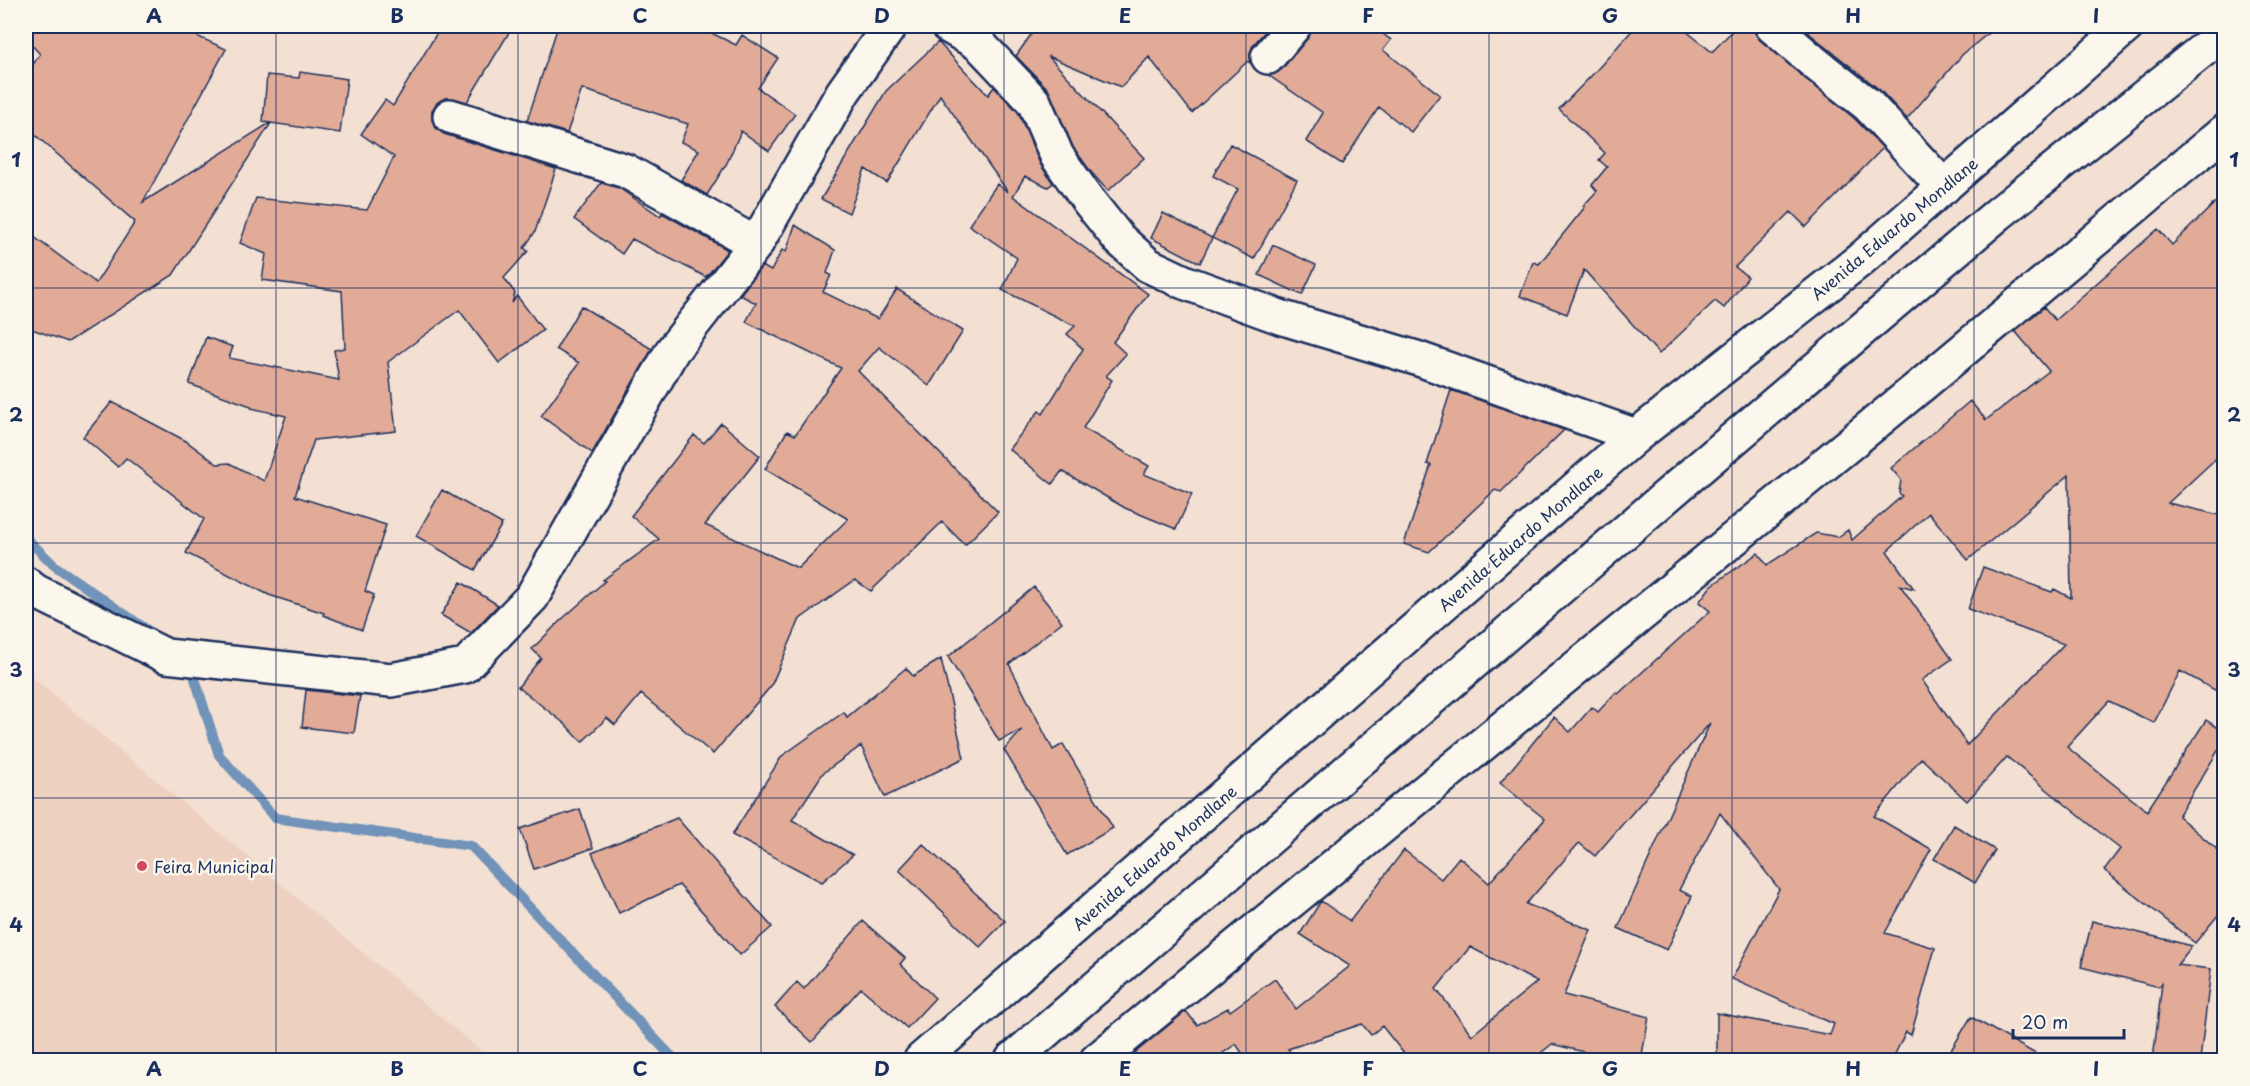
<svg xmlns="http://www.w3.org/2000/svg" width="2250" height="1086" font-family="'Playpen Sans',sans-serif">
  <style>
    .built { fill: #eed0c0 }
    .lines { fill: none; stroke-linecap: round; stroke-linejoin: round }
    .stream { stroke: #7193b9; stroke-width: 10 }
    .building { fill: #e1ab97; stroke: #1b2f5e; stroke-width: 1.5; fill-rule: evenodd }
    .street-casing { stroke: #1b2f5e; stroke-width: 38 }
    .secondary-casing { stroke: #1b2f5e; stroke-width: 38 }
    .street { stroke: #fbf7ec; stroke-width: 33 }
    .secondary { stroke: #fbf7ec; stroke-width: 33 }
    .grid { fill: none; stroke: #1b2f5e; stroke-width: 1.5; stroke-opacity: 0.55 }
    .poi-dot { fill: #d1495b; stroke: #fbf7ec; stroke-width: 2 }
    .labels { text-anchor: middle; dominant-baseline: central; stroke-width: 5; stroke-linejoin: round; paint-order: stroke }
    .street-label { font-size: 16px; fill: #1b2f5e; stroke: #fbf7ec }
    .poi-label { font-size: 16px; fill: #1b2f5e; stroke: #fbf7ec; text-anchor: start }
    .neatline { fill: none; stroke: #1b2f5e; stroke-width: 2 }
    .grid-label { font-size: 20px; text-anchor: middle; font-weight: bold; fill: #1b2f5e }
  </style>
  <rect width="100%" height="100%" fill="#f3e0d2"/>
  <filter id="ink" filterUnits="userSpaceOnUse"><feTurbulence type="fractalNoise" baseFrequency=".0167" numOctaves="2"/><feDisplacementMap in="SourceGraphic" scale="12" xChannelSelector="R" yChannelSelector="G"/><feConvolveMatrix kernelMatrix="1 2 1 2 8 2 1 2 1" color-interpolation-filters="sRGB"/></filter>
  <g filter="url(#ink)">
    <path class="built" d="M 26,672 L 492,1060 L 26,1060 Z"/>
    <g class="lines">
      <path class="stream" d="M 26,538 L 55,566 L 152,633
        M 190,663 L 219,755 L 275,818 L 471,846 L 675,1060"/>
    </g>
    <path class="building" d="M 26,26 L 174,26 L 226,49 L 143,202 L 270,123 L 263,122 L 267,75 L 299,78 L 300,72 L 347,79 L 340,133 L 271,123 L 173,275 L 68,342 L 26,327 L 26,231 L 96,283 L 135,222 L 26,127 L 26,75 L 40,54 L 26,39 Z
      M 441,26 L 513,26 L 467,102 L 445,98 L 438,102 L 432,110 L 432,120 L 436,128 L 444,134 L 556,169 L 535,232 L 524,248 L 528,251 L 504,278 L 515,293 L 512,303 L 517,296 L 543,330 L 499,363 L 459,310 L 388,362 L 396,431 L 314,440 L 295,496 L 386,525 L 365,591 L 374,595 L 362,630 L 323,615 L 324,613 L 269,595 L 186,553 L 204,519 L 126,458 L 118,467 L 83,437 L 112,402 L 186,441 L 217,464 L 229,463 L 264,481 L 286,416 L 251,408 L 251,406 L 189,384 L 206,337 L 233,347 L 229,358 L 339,380 L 334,350 L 345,348 L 342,291 L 262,280 L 266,254 L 240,243 L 256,198 L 367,210 L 394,157 L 361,134 L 385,100 L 393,106 Z
      M 558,26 L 697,26 L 736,45 L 742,35 L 778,58 L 758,88 L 795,114 L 769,151 L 741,131 L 727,163 L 707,195 L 681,180 L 699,150 L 681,142 L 688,124 L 582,89 L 567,133 L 527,121 Z
      M 1037,26 L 1270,26 L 1253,45 L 1250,53 L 1250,63 L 1248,61 L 1192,113 L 1149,57 L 1121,87 L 1048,56 L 1144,158 L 1108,191 L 1091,172 L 1073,147 L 1048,89 L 1016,56 Z
      M 1312,26 L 1372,26 L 1391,40 L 1383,50 L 1440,95 L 1411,132 L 1379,107 L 1342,164 L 1306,141 L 1323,113 L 1268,75 L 1275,74 L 1282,69 L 1308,38 Z
      M 1636,26 L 1680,26 L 1712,52 L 1737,26 L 1754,26 L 1755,33 L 1760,40 L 1855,119 L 1883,148 L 1806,227 L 1791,212 L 1735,267 L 1748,277 L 1724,308 L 1715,301 L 1659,354 L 1584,270 L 1567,314 L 1520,296 L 1533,262 L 1539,264 L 1585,207 L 1583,206 L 1597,191 L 1592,185 L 1607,167 L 1599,160 L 1605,153 L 1559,109 L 1594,73 Z
      M 1800,26 L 1997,26 L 1963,54 L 1907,119 L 1880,90 Z
      M 938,42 L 988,95 L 994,87 L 1018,112 L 1040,164 L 1053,183 L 1048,187 L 1025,176 L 1013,196 L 1148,294 L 1113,342 L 1126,354 L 1106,376 L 1112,380 L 1083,428 L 1149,466 L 1144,474 L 1192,494 L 1176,529 L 1125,508 L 1062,471 L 1052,484 L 1009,449 L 1039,411 L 1043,414 L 1083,349 L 1067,334 L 1075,326 L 1002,290 L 1017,258 L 969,225 L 997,184 L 1008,192 L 940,95 L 887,183 L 865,169 L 849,213 L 821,199 L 886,91 Z
      M 1230,144 L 1297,180 L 1254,259 L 1212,238 L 1238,189 L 1213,176 Z
      M 601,183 L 619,188 L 660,216 L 662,213 L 728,250 L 706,277 L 632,239 L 622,254 L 574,219 Z
      M 2224,194 L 2224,451 L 2168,503 L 2224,516 L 2224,695 L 2180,671 L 2154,723 L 2109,701 L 2067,747 L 2147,811 L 2206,720 L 2224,732 L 2224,741 L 2178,816 L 2224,855 L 2224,908 L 2195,943 L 2104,870 L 2120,849 L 2007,757 L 1967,801 L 1921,758 L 1874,816 L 1931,849 L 1885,933 L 1935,948 L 1911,1035 L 1906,1032 L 1892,1060 L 1717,1060 L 1717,1013 L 1830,1035 L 1834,1024 L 1732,979 L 1779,889 L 1720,813 L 1679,890 L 1692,896 L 1667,950 L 1618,928 L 1710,723 L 1595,856 L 1579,843 L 1526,904 L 1591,930 L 1564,995 L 1649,1017 L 1641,1060 L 1616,1060 L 1552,1044 L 1532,1060 L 1409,1060 L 1382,1026 L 1371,1035 L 1362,1024 L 1288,1049 L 1296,1060 L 1247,1060 L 1236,1044 L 1213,1060 L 1126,1060 L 1186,1011 L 1197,1025 L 1228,1008 L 1230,1011 L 1275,979 L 1296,1009 L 1350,966 L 1300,934 L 1321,901 L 1350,921 L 1404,850 L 1441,879 L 1459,857 L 1489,883 L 1545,819 L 1500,783 L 1554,717 L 1570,732 L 1592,707 L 1598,712 L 1616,692 L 1618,694 L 1710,611 L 1699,602 L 1711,586 L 1758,553 L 1767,565 L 1816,533 L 1838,537 L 1848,530 L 1852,540 L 1902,496 L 1899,493 L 1901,480 L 1891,468 L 1970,401 L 1986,420 L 2049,371 L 2015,331 L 2044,307 L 2055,320 L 2158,229 L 2172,245 ZM 2069,475 L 2071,598 L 2054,589 L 2052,592 L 1983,567 L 1968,609 L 2064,644 L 1967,745 L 1922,680 L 1952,659 L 1900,585 L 1914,589 L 1887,551 L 1929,513 L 1968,560 ZM 1470,947 L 1537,982 L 1472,1035 L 1436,989 Z
      M 1163,213 L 1212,238 L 1200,263 L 1151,238 Z
      M 795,225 L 835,250 L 827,273 L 831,275 L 823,292 L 878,319 L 897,289 L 963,331 L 929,386 L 879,347 L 858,371 L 998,512 L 965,545 L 942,522 L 871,591 L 855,580 L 800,619 L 771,686 L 713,754 L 641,694 L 615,725 L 607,718 L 582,742 L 565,724 L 518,687 L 541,658 L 532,649 L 560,621 L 605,581 L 603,580 L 659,539 L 631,516 L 694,435 L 704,443 L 721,423 L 760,456 L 705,525 L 798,568 L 848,519 L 765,469 L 787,431 L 795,435 L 841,368 L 746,322 L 756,303 L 740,295 L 762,266 L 771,271 L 782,250 L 786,252 Z
      M 1273,245 L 1316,265 L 1302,295 L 1259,275 Z
      M 581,306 L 652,349 L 592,453 L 541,416 L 579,363 L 556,349 Z
      M 1451,390 L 1564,430 L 1501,492 L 1495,490 L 1429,552 L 1404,544 L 1431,465 L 1427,464 Z
      M 442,490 L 502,524 L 475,570 L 416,536 Z
      M 461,582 L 498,605 L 471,633 L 441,615 Z
      M 1034,587 L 1062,622 L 1009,664 L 1053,750 L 1063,744 L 1113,828 L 1067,855 L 1004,750 L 1022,730 L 999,741 L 948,657 Z
      M 941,659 L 964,758 L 885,797 L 861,746 L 823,773 L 792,820 L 853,855 L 822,882 L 732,835 L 782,756 L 844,712 L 847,717 L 906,668 L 913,676 Z
      M 306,690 L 360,696 L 354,733 L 302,727 Z
      M 580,809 L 593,848 L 534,869 L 520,829 Z
      M 677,818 L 772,927 L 740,955 L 679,885 L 619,913 L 592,853 Z
      M 1954,825 L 1995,850 L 1975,883 L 1934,859 Z
      M 923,844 L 1005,921 L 980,947 L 899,870 Z
      M 863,921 L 905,958 L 900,964 L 935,998 L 907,1028 L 861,988 L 812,1042 L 775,1007 L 797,982 L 804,989 Z
      M 2092,921 L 2192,946 L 2177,965 L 2211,969 L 2200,1060 L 2153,1060 L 2162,983 L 2159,987 L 2081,967 Z
      M 1971,1017 L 2046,1060 L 1945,1060 Z"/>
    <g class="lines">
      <defs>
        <path id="street" d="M 948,26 L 979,44 L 1034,102 L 1057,156 L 1087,199 L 1119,239 L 1148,265 L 1184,282 L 1280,317 L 1416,358 L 1636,436
          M 1772,26 L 1816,64 L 1868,105 L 1944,187
          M 1268,57 L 1294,26
          M 450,116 L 626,171 L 756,244
          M 26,584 L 35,591 L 166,656 L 391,680 L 465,666 L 532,597 L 672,351 L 756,244 L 843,92 L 890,26
          M 1097,1060 L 1924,383 L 2224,132"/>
        <path id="secondary" d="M 921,1060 L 1636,436 L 1860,260 L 2127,26
          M 1012,1060 L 1698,469 L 1998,214 L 2224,33"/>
      </defs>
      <use href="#street" class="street-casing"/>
      <use href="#secondary" class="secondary-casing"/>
      <use href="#street" class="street"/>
      <use href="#secondary" class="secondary"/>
    </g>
  </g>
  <path class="grid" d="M 276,26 L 276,1060M 518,26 L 518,1060M 761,26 L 761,1060M 1004,26 L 1004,1060M 1246,26 L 1246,1060M 1489,26 L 1489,1060M 1732,26 L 1732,1060M 1974,26 L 1974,1060M 26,288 L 2224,288M 26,543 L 2224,543M 26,798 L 2224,798"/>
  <circle class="poi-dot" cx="142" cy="866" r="6"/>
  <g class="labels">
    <g class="street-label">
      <text transform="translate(1894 228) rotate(-40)">Avenida Eduardo Mondlane</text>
      <text transform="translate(1520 538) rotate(-41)">Avenida Eduardo Mondlane</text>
      <text transform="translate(1154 857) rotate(-41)">Avenida Eduardo Mondlane</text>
    </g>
    <g class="poi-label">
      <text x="154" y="866">Feira Municipal</text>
    </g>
  </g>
  <rect width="2250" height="1086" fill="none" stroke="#fbf7ec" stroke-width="66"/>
  <path d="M2013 1029v9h111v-9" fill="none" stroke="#1b2f5e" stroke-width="3"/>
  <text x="2022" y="1029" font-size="18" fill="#1b2f5e" stroke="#fbf7ec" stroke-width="4.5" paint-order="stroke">20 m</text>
  <rect x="33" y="33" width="2184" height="1020" class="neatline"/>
  <g class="grid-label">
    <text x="154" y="23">A</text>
    <text x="397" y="23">B</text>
    <text x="640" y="23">C</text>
    <text x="882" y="23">D</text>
    <text x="1125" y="23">E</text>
    <text x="1368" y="23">F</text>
    <text x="1610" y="23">G</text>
    <text x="1853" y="23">H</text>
    <text x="2096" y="23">I</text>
    <text x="16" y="167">1</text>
    <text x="2234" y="167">1</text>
    <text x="16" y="422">2</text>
    <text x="2234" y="422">2</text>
    <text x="16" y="677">3</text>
    <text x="2234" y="677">3</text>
    <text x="16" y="932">4</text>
    <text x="2234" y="932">4</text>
    <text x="154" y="1076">A</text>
    <text x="397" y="1076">B</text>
    <text x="640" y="1076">C</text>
    <text x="882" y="1076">D</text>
    <text x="1125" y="1076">E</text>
    <text x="1368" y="1076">F</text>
    <text x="1610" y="1076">G</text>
    <text x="1853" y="1076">H</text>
    <text x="2096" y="1076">I</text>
  </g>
</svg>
